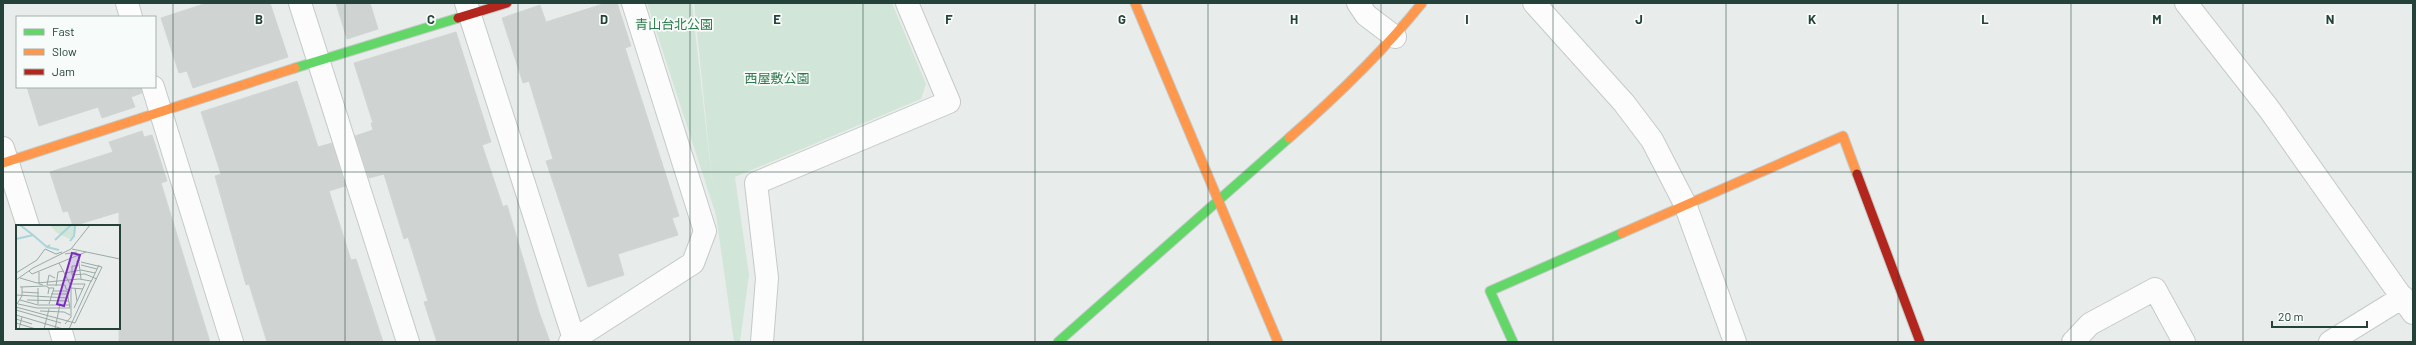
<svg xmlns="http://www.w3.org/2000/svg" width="2416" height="345" font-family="Barlow,'Noto Sans JP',sans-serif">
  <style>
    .green { fill: #d1e6d8 }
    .building { fill: #cfd4d2; stroke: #d1d6d4 }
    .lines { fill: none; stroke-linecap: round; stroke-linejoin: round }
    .street-casing { stroke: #c5cac8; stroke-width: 24 }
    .fast-casing { stroke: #c3cbc8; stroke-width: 11 }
    .slow-casing { stroke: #c3cbc8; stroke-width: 11 }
    .jam-casing { stroke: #c3cbc8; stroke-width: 11 }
    .street { stroke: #fcfcfc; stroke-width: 22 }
    .fast { stroke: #63d668; stroke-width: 9 }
    .slow { stroke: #ff974d; stroke-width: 9 }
    .jam { stroke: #b3261e; stroke-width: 9 }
    .grid { fill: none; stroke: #24423a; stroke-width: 1; stroke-opacity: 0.55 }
    .labels { text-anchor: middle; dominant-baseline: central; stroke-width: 3.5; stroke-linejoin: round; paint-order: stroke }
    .park-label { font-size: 13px; fill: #2d7a4b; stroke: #f7fbf9 }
    .inset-river { fill: none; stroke: #a9d4db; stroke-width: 2 }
    .inset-road { fill: none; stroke: #9aa9a4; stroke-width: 1 }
    .view { fill: #7b2cbf; fill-opacity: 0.15; stroke: #7b2cbf; stroke-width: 2 }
    .inset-edge { fill: none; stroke: #24423a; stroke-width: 2 }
    .grid-label { font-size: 13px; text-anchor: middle; font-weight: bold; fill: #24423a; stroke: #f7fbf9; stroke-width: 3.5; stroke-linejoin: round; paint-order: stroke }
  </style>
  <rect width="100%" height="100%" fill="#e8edeb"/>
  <path class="green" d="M 647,3 L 692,3 L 713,189 L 694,3 L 892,3 L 926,84 L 921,99 L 735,177 L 749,275 L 740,342 L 734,342 L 716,215 Z"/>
  <path class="building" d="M 207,3 L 270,3 L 288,57 L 193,88 L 187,71 L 179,73 L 161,18 Z
    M 336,3 L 370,3 L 378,29 L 347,39 Z
    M 606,3 L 617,3 L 631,46 L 625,48 L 679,216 L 672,218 L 678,235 L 618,254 L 624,275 L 588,287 L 546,161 L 553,159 L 529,81 L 523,83 L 502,18 L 540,5 L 546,22 Z
    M 456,32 L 491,142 L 482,145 L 503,207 L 507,205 L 539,312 L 550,342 L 437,342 L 424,302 L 428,301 L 408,237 L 404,239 L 384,174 L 369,178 L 355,136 L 373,130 L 371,123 L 373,123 L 354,63 Z
    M 297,81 L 318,147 L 332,143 L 345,186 L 329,191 L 351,260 L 356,259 L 383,342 L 267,342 L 249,284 L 246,285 L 215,176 L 221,174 L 201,112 Z
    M 27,87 L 141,87 L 142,93 L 131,97 L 135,107 L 102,118 L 98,107 L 39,126 Z
    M 142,131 L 144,137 L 152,135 L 167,181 L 161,183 L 210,342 L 119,342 L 119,212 L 73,226 L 68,211 L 63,212 L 50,172 L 113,152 L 109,142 Z"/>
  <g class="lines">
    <defs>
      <path id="street" d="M 127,3 L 131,17
        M 300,3 L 408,342
        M 466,3 L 574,339
        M 1358,3 L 1366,15 L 1395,37
        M 1534,3 L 1624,103 L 1652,140 L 1685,204 L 1735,342
        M 2186,3 L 2269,109 L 2413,313
        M 153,87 L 232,342
        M 3,148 L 28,226
        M 60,328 L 64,342
        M 570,342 L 693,263 L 705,231 L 633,3
        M 762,342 L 767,278 L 756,183 L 949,102 L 907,3
        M 2073,342 L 2090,324 L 2155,289 L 2184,342
        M 2330,342 L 2403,297"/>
      <path id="fast" d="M 295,68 L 458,18
        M 1058,342 L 1289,138
        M 1513,342 L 1490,291 L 1622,233"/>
      <path id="slow" d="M 1135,3 L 1278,342
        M 1289,138 C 1337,96 1382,53 1422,3
        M 3,163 L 295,68
        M 1622,233 L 1843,136 L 1857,174"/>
      <path id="jam" d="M 458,18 L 507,3
        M 1857,174 L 1920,342"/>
    </defs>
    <use href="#street" class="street-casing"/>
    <use href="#fast" class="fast-casing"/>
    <use href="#slow" class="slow-casing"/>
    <use href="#jam" class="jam-casing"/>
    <use href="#street" class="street"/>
    <use href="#fast" class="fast"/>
    <use href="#slow" class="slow"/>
    <use href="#jam" class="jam"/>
  </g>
  <path class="grid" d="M 173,3 L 173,342M 345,3 L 345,342M 518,3 L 518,342M 690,3 L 690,342M 863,3 L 863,342M 1035,3 L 1035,342M 1208,3 L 1208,342M 1381,3 L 1381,342M 1553,3 L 1553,342M 1726,3 L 1726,342M 1898,3 L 1898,342M 2071,3 L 2071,342M 2243,3 L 2243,342M 3,172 L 2413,172"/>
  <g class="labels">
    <g class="park-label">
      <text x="674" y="24">青山台北公園</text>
      <text x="777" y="78">西屋敷公園</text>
    </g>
  </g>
  <g transform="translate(16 225)">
    <rect width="104" height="104" fill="#e8edeb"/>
    <path d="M 34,0 L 61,0 L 59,10 L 54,14 L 41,8 Z" fill="#d1e6d8"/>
    <path class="inset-river" d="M 4,0 L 17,10M 0,14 L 17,10 L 31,22 L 34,20M 39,15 L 55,0M 54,16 L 58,11 L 59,0M 31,22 L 43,25"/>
    <path class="inset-road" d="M 56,24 L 104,34M 49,29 L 61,27M 62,30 L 65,54M 64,35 L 61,36 L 62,41 L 56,41 L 56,50 L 69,49 L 81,54M 43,38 L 55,61 L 55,92 L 49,99M 65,40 L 81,44M 13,46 L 16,49 L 70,27M 23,47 L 23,59 L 27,60M 0,48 L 21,35 L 29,24 L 40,29 L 46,27M 49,48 L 65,45 L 79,48M 4,53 L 21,58 L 63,54 L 75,56 L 53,104M 39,53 L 33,50 L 31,60 L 49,60 L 50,64 L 54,65M 0,55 L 17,43 L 55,24 L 74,0M 75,57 L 83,40M 55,59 L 69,59 L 58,83M 40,61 L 42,47 L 48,46M 4,62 L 30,61 L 33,63 L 32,69M 55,63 L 67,64M 59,63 L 61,76M 6,67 L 23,68M 35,69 L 52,69M 0,70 L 52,73M 4,75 L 22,80 L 54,80M 11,75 L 53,76M 1,79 L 6,71 L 6,62M 2,79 L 21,83 L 54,83 L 51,66 L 37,66M 22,79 L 22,63M 33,79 L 38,63 L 33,63M 0,82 L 59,98 L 86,42 L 65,37M 0,85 L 45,98M 24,86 L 48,87 L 54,90M 0,90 L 47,104M 0,94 L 16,99M 0,98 L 20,104M 3,104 L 6,92M 28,104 L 33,84M 39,104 L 44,79"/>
    <path class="view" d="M 56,28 L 64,30 L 48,81 L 41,79 Z"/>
    <rect width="104" height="104" class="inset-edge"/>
  </g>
  <g class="grid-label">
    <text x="259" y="24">B</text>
    <text x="431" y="24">C</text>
    <text x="604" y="24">D</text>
    <text x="777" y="24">E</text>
    <text x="949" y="24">F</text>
    <text x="1122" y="24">G</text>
    <text x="1294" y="24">H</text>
    <text x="1467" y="24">I</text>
    <text x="1639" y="24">J</text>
    <text x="1812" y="24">K</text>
    <text x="1985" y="24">L</text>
    <text x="2157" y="24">M</text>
    <text x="2330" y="24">N</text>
  </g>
  <rect width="2416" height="345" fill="none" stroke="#24423a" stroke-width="8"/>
  <rect x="16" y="16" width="140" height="72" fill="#f7fbf9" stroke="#a3b1ad"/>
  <rect x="24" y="29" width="20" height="6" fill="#63d668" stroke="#a3b1ad"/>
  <text x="52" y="36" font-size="12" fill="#24423a">Fast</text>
  <rect x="24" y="49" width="20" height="6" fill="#ff974d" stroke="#a3b1ad"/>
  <text x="52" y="56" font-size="12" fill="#24423a">Slow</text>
  <rect x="24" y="69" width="20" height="6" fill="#b3261e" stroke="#a3b1ad"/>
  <text x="52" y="76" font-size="12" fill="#24423a">Jam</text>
  <path d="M2272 321v6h95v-6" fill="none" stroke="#24423a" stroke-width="2"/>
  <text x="2278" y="321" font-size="12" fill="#24423a" stroke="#f7fbf9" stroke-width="3" paint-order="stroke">20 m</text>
</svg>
